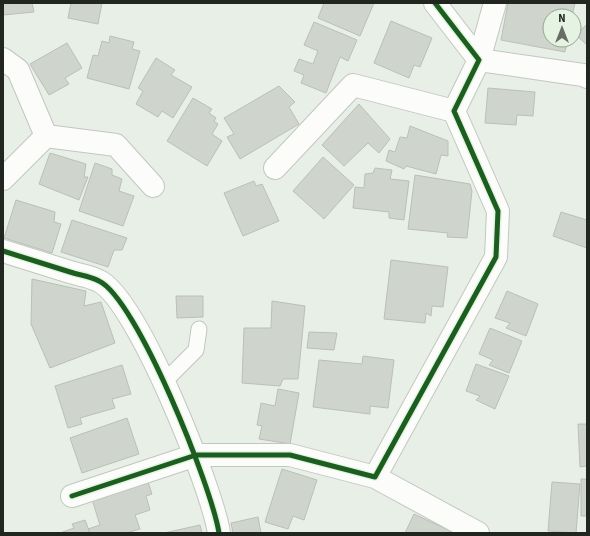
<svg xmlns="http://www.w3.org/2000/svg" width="590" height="536" font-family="'Source Sans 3',sans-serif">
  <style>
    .building { fill: #cfd5cd; stroke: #bac0b9 }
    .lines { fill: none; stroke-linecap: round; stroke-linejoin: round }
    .lane-casing { stroke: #c2c7c1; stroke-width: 17 }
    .street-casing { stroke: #c2c7c1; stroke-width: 24 }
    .lane { stroke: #fcfdfb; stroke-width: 15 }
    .street { stroke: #fcfdfb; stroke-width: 22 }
    .cycleway-casing { stroke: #e5f3e2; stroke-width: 8 }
    .cycleway { stroke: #1b5e20; stroke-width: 5 }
  </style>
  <rect width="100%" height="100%" fill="#e8efe6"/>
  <path class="building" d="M 3,3 L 32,3 L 34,12 L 3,15 Z
    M 71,3 L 102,3 L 98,24 L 68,18 Z
    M 324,3 L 374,3 L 360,36 L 318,18 Z
    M 508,3 L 575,3 L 572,16 L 550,16 L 550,40 L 568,40 L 565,52 L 501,40 Z
    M 391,21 L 432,38 L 420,67 L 414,65 L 409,78 L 374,63 Z
    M 314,22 L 357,40 L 348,61 L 340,57 L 326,93 L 301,83 L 304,75 L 294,71 L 299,59 L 313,64 L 318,51 L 304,45 Z
    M 587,24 L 587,45 L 576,35 Z
    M 110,36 L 134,42 L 132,49 L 140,51 L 129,89 L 87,78 L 93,55 L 98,56 L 102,41 L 109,43 Z
    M 67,43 L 82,68 L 65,78 L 69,84 L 49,95 L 30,64 Z
    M 156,58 L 175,70 L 171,75 L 192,87 L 173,118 L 162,111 L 158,117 L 136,104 L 143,91 L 138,88 Z
    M 279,86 L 295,102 L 289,107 L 299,124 L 240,159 L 227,137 L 234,134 L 224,118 Z
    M 488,88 L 535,92 L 533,116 L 517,115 L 516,125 L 485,123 Z
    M 193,98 L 212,109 L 209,113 L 216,118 L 214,121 L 218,124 L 212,134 L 222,141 L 207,166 L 167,141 Z
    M 359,104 L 390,139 L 379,153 L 368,143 L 344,166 L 322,145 Z
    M 410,126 L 448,141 L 448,156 L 441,155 L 436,174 L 406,166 L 404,169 L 386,161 L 389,150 L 395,152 L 400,137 L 407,138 Z
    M 50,153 L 86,164 L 84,177 L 88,177 L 79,200 L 39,184 Z
    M 323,157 L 354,185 L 324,219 L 293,191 Z
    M 95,163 L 112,169 L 112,175 L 122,179 L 119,191 L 134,196 L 123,226 L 79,211 Z
    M 375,168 L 392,170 L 390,179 L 409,181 L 404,220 L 389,218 L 389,212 L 353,208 L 355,187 L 364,188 L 365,174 L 373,173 Z
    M 415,175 L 470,184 L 472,191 L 467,238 L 447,237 L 448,233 L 408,229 Z
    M 254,181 L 256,186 L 262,184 L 279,221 L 243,236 L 224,193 Z
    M 16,200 L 55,212 L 54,222 L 61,224 L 52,253 L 4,238 Z
    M 561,212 L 587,220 L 587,248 L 553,236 Z
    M 72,220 L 127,238 L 122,250 L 114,250 L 108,267 L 61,252 Z
    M 391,260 L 448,267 L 443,307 L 432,306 L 431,316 L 426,313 L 425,323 L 384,319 Z
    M 32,279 L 86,291 L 84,306 L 101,302 L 115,343 L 50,368 L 31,324 Z
    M 507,291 L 538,304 L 526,336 L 506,328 L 510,323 L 495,318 Z
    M 176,296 L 203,296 L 203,317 L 177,318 Z
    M 272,301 L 305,306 L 298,379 L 283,379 L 280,386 L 242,383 L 244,328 L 271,328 Z
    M 490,328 L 522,341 L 509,373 L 489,365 L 493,360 L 479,354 Z
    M 309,332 L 337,333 L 334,350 L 307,348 Z
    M 363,356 L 394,360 L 388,408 L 370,406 L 370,414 L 313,407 L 319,360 L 362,364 Z
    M 476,364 L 509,376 L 495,409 L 476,400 L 480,396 L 466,391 Z
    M 122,365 L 131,394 L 112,399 L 115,408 L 80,418 L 82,424 L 68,428 L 55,386 Z
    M 278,389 L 299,393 L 290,444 L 259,439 L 262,426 L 257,425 L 261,403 L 275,406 Z
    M 127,418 L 139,454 L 82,473 L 70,438 Z
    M 578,424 L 587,424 L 587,466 L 580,467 Z
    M 282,469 L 317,480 L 304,520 L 293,516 L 288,529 L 265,522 Z
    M 147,479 L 152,494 L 146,496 L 150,510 L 135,515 L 140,529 L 126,533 L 90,533 L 88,529 L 100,525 L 91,496 Z
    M 581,479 L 587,479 L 587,516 L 581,516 Z
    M 552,482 L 580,484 L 576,533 L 548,531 Z
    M 414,514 L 455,533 L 405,533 Z
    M 258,517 L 261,533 L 233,533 L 231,523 Z
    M 85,520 L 90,533 L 60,533 L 74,528 L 72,524 Z
    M 200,525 L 202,533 L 164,533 Z"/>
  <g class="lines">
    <defs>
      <path id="lane" d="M 164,382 L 196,350 L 199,329"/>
      <path id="street" d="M 495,3 L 479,60 L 583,75 L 587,77
        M 3,59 L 18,70 L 46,136 L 3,179
        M 46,136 L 116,145 L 153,186
        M 275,168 L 353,85 L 454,111
        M 3,251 C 25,258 48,265 70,272 C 79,275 90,276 99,281 C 137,299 212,488 219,533
        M 375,477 L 478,533
        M 72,496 L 196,455 L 290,455 L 375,477 L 496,257 L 498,211 L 454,111 L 479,60 L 435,3"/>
    </defs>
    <use href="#lane" class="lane-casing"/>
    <use href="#street" class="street-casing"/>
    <use href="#lane" class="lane"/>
    <use href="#street" class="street"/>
    <defs>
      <path id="cycleway" d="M 3,251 C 25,258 48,265 70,272 C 79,275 90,276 99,281 C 137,299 212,488 219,533
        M 72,496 L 196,455 L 290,455 L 375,477 L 496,257 L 498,211 L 454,111 L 479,60 L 435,3"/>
    </defs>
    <use href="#cycleway" class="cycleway-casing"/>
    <use href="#cycleway" class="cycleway"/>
  </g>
  <rect width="590" height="536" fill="none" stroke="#212620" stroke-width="8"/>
  <g transform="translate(562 28)"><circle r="19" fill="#e5f3e2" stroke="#97a194"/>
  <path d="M0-3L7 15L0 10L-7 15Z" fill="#676c65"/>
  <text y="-6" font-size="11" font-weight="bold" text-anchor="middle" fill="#212620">N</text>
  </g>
</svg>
